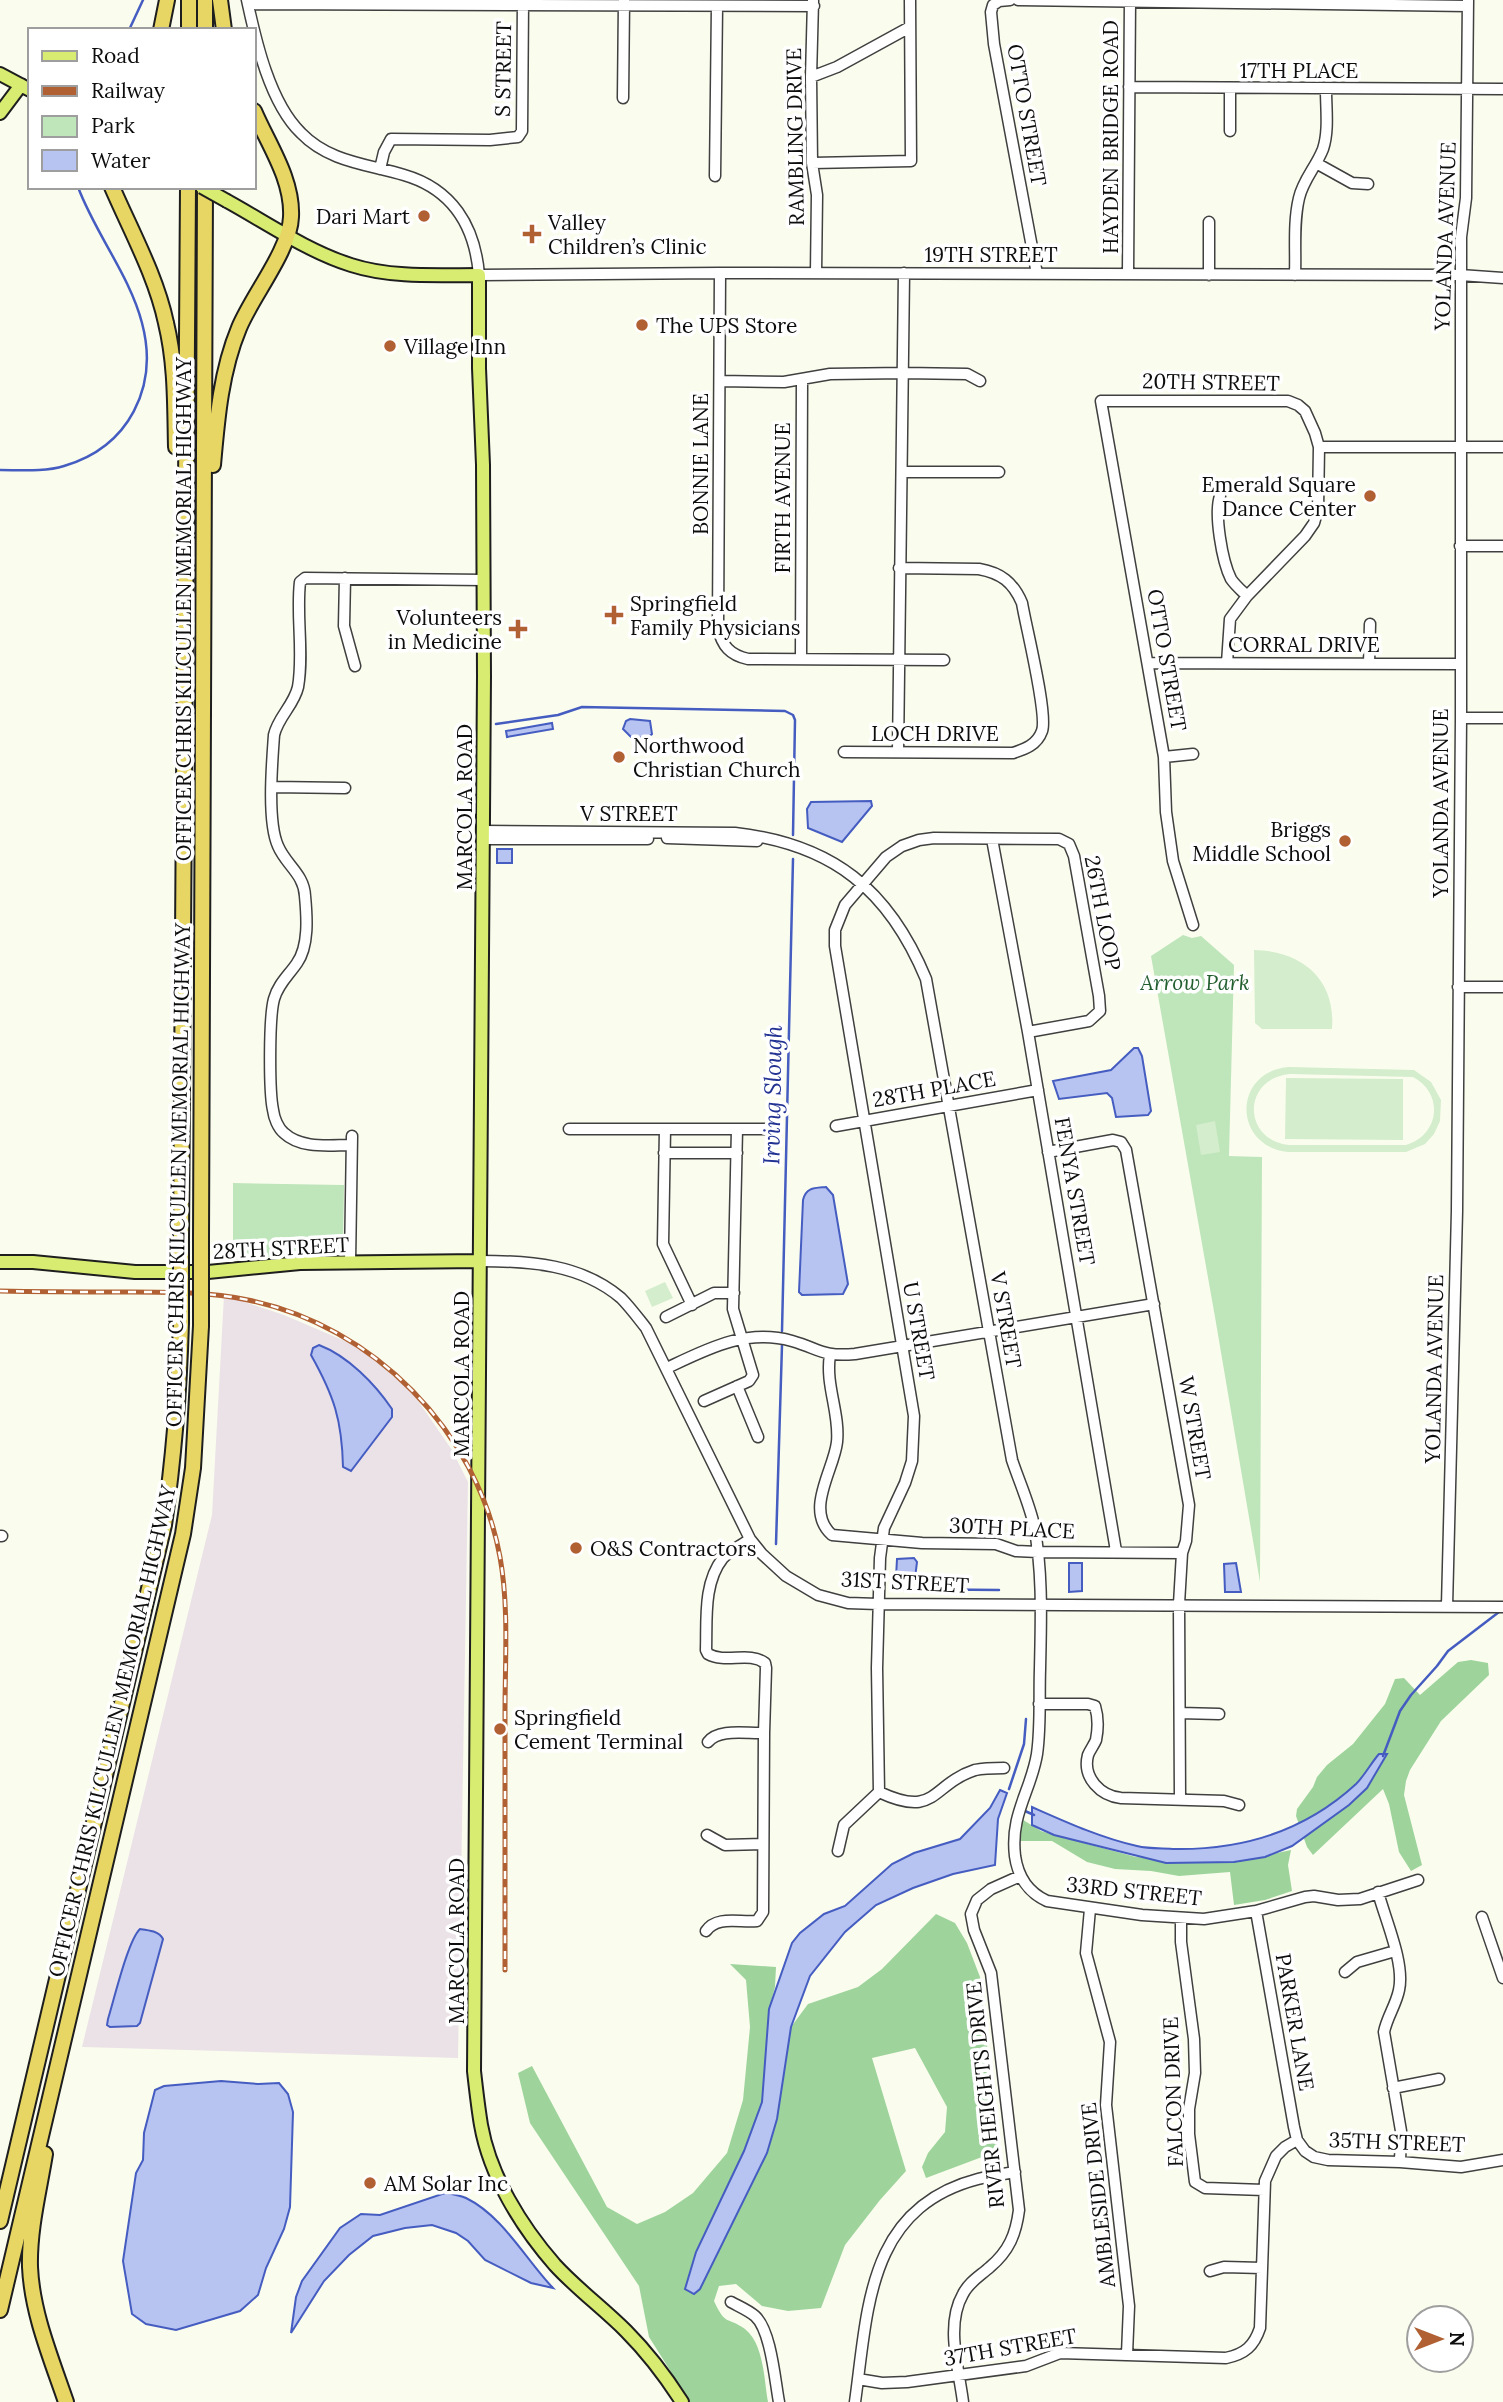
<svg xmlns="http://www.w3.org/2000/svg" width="1503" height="2402" font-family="Lora,serif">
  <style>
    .industrial { fill: #ebe2e8 }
    .green { fill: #bfe5bb }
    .forest { fill: #9ed49c }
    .pitch { fill: #d4edcc; fill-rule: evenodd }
    .water { fill: #b7c3f0; stroke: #455cc1; stroke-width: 2 }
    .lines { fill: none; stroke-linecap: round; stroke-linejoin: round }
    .stream { stroke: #455cc1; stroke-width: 2.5 }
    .minor-casing { stroke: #404040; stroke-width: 13 }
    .major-casing { stroke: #1e1e1e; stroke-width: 16 }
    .highway-casing { stroke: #1e1e1e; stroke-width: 18 }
    .minor { stroke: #fff; stroke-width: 10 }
    .major { stroke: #d7ec70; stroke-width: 12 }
    .highway { stroke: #e7d663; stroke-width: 14 }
    .rail-casing { stroke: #b06032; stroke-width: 5 }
    .rail { stroke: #fff; stroke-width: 2.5; stroke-dasharray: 8; stroke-linecap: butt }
    .major-bridge-casing { stroke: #1e1e1e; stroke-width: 16; stroke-linecap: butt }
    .highway-bridge-casing { stroke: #1e1e1e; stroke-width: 18; stroke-linecap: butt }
    .major-bridge { stroke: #d7ec70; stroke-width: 12 }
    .highway-bridge { stroke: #e7d663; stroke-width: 14 }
    .poi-dot { fill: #b06032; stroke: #fff; stroke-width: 2.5 }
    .labels { text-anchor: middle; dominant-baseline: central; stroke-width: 7; stroke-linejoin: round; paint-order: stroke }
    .street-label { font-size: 21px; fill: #0d0d0d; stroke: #fff }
    .poi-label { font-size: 21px; fill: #0d0d0d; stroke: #fff; text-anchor: start }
    .park-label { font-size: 21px; font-style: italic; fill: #235e2f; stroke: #fff }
    .water-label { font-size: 23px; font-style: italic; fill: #223293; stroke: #fff }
  </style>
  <rect width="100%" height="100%" fill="#fafdee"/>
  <path class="industrial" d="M 224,1295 L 284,1315 L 359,1347 L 412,1392 L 452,1450 L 468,1482 L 458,2058 L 82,2047 L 212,1515 Z"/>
  <path class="green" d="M 1183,935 L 1192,938 L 1201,936 L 1234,965 L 1229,1156 L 1262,1157 L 1260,1582 L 1215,1317 L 1151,956 Z
    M 233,1183 L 344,1185 L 343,1246 L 339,1252 L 233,1260 Z"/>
  <path class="forest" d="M 1471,1660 L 1488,1663 L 1489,1675 L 1441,1721 L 1410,1770 L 1406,1781 L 1404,1795 L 1422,1865 L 1411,1871 L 1399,1852 L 1389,1804 L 1383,1789 L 1313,1855 L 1307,1847 L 1296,1816 L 1297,1809 L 1313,1787 L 1317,1777 L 1327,1765 L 1353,1744 L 1385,1704 L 1395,1679 L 1404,1678 L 1420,1695 L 1458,1662 Z
    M 1020,1818 L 1041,1831 L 1054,1835 L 1136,1857 L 1234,1862 L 1291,1850 L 1288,1865 L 1292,1891 L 1265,1900 L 1234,1905 L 1230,1872 L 1179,1876 L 1151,1871 L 1115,1869 L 1087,1862 L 1052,1841 L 1021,1841 Z
    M 936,1914 L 955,1923 L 967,1943 L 980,1977 L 998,2151 L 926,2178 L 922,2167 L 928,2153 L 945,2132 L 947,2107 L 915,2048 L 872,2058 L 906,2171 L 880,2200 L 845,2245 L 821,2308 L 788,2311 L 762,2306 L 736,2284 L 719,2286 L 714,2301 C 726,2327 727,2316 745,2329 C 764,2344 764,2380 768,2402 L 690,2402 L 649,2337 L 639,2286 L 530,2123 L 518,2073 L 532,2066 L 607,2207 L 637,2224 L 665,2212 L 693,2193 L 727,2153 L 743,2100 L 750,2027 L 746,1980 L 730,1964 L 776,1967 L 775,1987 L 769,2009 L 762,2102 L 744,2151 L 777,2119 L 791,2027 L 808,2004 L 858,1987 L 882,1969 Z"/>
  <path class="pitch" d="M 1254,950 C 1302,951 1336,979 1332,1029 L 1262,1029 L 1255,1023 Z
    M 1289,1067 L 1414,1070 L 1431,1082 L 1441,1100 L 1440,1121 L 1434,1134 L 1425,1144 L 1406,1152 L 1288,1152 C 1232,1146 1233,1071 1289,1067 ZM 1290,1074 L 1413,1077 C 1444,1093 1440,1135 1406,1145 L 1289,1145 C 1242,1140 1242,1078 1290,1074 Z
    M 1286,1078 L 1403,1079 L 1403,1140 L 1285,1139 Z
    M 1215,1121 L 1220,1152 L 1201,1155 L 1196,1125 Z
    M 665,1282 L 673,1298 L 652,1307 L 645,1291 Z"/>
  <path class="water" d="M 630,719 L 650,721 L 652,734 L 647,738 L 631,737 L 623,729 L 626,721 Z
    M 552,723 L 553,729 L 507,737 L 506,731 Z
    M 871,801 L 872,806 L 842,842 L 808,828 L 807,809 L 811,802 Z
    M 497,849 L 512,849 L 512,863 L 497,863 Z
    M 1134,1048 L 1138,1048 L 1142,1056 L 1151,1111 L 1148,1115 L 1116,1117 L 1112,1098 L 1107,1093 L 1059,1099 L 1053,1081 L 1111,1070 Z
    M 826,1187 L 833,1195 L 848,1284 L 843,1294 L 802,1295 L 799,1292 L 803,1200 C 806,1187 815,1188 826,1187 Z
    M 319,1345 C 348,1356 375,1384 392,1409 L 392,1417 L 351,1471 L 343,1467 C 342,1420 334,1396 311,1355 L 313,1348 Z
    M 914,1558 L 917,1562 L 915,1578 L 896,1577 L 897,1559 Z
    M 1069,1563 L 1082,1563 L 1082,1591 L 1069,1592 Z
    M 1236,1563 L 1241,1592 L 1225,1592 L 1224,1564 Z
    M 1379,1754 L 1387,1754 L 1367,1788 L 1349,1805 L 1292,1846 L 1265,1857 L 1234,1862 L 1166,1863 L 1054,1835 L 1032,1825 L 1032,1807 C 1066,1822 1101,1838 1137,1846 C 1149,1849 1163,1848 1175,1849 C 1244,1850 1305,1831 1356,1784 C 1365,1775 1371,1763 1379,1754 Z
    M 1000,1790 L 1007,1793 L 998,1819 L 995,1865 L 953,1874 L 913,1888 L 876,1905 L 845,1932 L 810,1976 L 791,2027 L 777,2119 L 767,2153 L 700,2289 L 694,2294 L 685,2289 L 696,2252 L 744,2151 L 762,2102 L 769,2009 L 792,1943 L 800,1933 L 824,1914 L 845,1906 L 892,1864 L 914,1853 L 960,1839 L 990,1808 Z
    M 140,1929 C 148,1930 159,1931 163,1939 L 140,2023 L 137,2026 L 110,2027 L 107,2025 L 108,2019 C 114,2000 128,1940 140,1929 Z
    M 221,2081 L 258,2084 L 279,2083 L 288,2094 L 293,2112 L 290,2207 L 284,2229 L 266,2268 L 258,2295 L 240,2311 L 176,2330 L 146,2324 L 132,2314 L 123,2261 L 136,2173 L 143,2160 L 144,2133 L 155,2090 L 164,2086 Z
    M 445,2193 C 452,2194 460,2195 466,2198 C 503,2216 526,2260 553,2288 L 531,2283 L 485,2260 L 468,2241 L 456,2233 L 432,2225 L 405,2228 L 373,2236 L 349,2255 L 324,2281 L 291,2333 L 296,2297 L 302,2281 L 340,2228 L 361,2214 L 380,2215 Z"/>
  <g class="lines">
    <path class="stream" d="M 129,30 L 143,0
      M 0,470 C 20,470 45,472 64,466 C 129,447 159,387 142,323 C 130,276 95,233 78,187
      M 496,724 L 558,715 L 582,707 L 785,711 L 793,715 L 795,720 L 793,835
      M 782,1331 L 793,859
      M 776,1544 L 782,1345
      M 891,1589 L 999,1590
      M 1383,1756 L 1400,1711 L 1411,1695 L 1437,1666 L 1448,1651 L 1499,1612
      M 1009,1789 L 1024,1744 L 1026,1719
      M 1025,1811 L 1034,1815"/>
    <defs>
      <path id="minor" d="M 247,0 C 256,42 270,103 301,133 C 329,162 367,164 404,175 C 452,189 475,226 479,275 L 720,273 L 1460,275 L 1503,278
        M 1010,0 L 999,1 L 993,5 L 991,12 L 994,44 L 1037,274
        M 1018,0 L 1468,6
        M 813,1 L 811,77 L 812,163 L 817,195 L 816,273
        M 248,4 L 814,6
        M 811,77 L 837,67 L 910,27
        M 1129,87 L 1503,89
        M 1230,88 L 1230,131
        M 623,98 L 624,1
        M 812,163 L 911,161 L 910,0
        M 1316,163 L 1352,183 L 1368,184
        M 380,169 L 384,152 L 391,139 L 490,140 L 518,137 L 522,131 L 523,0
        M 715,176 L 717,6
        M 1209,222 L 1209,275
        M 720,273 L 718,628 C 722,646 730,655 748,659 L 944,660
        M 1128,274 L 1130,0
        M 1295,275 C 1296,250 1293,223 1299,198 C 1303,180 1316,167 1323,149 C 1329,131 1326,109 1326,90
        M 720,381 L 784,382 L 830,374 L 904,373 L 967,374 L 980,381
        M 1319,447 L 1503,447
        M 903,472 L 999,472
        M 1220,496 C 1214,514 1222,561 1231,579 C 1235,585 1242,591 1247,596
        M 1460,546 L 1503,546
        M 345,578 L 344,626 L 355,666
        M 801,659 L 802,379
        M 1148,663 L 1460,664
        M 1369,664 L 1370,624
        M 1461,718 L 1503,718
        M 844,752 L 1013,753 C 1025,749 1037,745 1042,731 C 1048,714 1026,627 1022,603 C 1013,582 1001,573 979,569 L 899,568
        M 898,752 L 904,273
        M 1164,757 L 1193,754
        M 273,787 L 345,788
        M 483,831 L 735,833 C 833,844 889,890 926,979 L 1012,1460 C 1019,1481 1029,1503 1034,1525 C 1043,1573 1041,1621 1040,1669 C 1039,1697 1041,1726 1037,1754 C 1031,1791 1010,1814 1015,1856 C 1018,1877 1029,1893 1047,1901 L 1142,1915 L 1204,1919 L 1256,1911 L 1305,1897 L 1314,1896 L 1338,1900 L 1360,1899 L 1418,1880
        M 667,838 L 757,841
        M 483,839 L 648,839
        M 992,839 L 1028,1032 L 1116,1551
        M 1193,925 L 1173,861 L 1166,812 L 1164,757 L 1101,401 L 1288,401 L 1298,405 L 1305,411 L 1315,433 L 1319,447 L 1318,509 L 1314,523 L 1305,536 L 1247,596 L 1230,619 L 1227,663
        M 1458,987 L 1503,987
        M 836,1126 L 1038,1090
        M 569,1129 L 773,1129
        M 665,1129 L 663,1244 L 692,1305
        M 350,1145 C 329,1145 301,1149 284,1133 C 278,1128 274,1118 273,1110 C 269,1091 269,1017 274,999 C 278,984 289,975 297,963 C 309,946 307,917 305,896 C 304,874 286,865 278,846 C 267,822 272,763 274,735 C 278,717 294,705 298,687 C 304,653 296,616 300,582 L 305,578 L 484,580
        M 1048,1152 L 1113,1140 L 1121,1142 L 1126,1150 L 1189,1505 L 1186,1541 L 1182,1553 L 1179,1604 L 1180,1799
        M 664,1153 L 737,1153
        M 480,1261 C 530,1261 581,1264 621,1298 C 630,1307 638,1318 646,1328 L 750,1539 L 762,1554 L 786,1576 L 818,1595 L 848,1603 L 878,1604 L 1503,1607
        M 350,1263 L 352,1136
        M 666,1317 L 714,1293 L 734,1293
        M 830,1355 C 825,1385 840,1413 837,1442 C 834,1470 804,1510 832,1535 L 922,1543 L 996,1544 L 1016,1551 L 1038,1552 L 1182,1553
        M 667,1368 C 707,1349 746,1328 792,1341 C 820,1349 822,1357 855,1354 L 1154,1304
        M 737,1386 L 758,1437
        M 704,1401 L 749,1381 L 753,1375 L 733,1309 L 737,1129
        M 0,1536 L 2,1536
        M 1447,1606 L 1457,1211 L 1461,718 L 1461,237 L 1466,198 L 1468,0
        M 1039,1704 L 1088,1704 L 1095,1706 C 1098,1716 1098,1730 1096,1740 C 1094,1745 1090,1750 1088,1755 C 1082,1778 1101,1796 1121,1798 L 1224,1801 L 1239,1805
        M 1180,1713 L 1219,1714
        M 708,1742 C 719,1728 747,1734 764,1733
        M 879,1792 L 877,1668 L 880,1558 L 884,1528 L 905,1483 L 912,1461 L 914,1416 L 835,946 L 835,930 L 845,905 L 886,857 L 902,846 L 919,840 L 934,838 L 1059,839 L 1069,844 L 1074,856 L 1099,996 L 1100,1011 L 1089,1021 L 1028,1032
        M 879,1792 C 937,1819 930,1785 975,1770 C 984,1768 995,1768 1004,1768
        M 707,1835 L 725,1845 L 763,1844
        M 838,1851 L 844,1825 L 879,1792
        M 1378,1892 C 1385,1919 1405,1963 1399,1990 C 1396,2005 1387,2017 1384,2032 L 1401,2131 L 1400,2162
        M 1090,1909 L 1086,1953 L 1110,2042 L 1106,2105 L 1129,2306 L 1127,2354
        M 1256,1911 L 1294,2127 L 1297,2140 L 1305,2151 L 1314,2157 L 1328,2160 L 1400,2162 L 1461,2167 L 1503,2160
        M 1482,1917 L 1503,1978
        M 1181,1918 L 1181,1942 L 1194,2039 L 1195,2073 L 1189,2109 L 1189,2134 L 1195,2182 L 1205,2188 L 1264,2190
        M 706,1931 C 717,1915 740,1923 757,1921 L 763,1912 L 764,1733 L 766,1668 L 765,1663 C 749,1651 726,1664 708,1654 L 706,1650 C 707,1620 703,1583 723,1558 C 730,1551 742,1545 750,1539
        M 1345,1972 L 1357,1962 L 1395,1951
        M 1393,2088 L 1439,2079
        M 1210,2271 L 1224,2267 L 1262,2268
        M 731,2302 C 738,2306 748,2310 755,2316 C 771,2330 775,2381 779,2402
        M 858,2379 L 882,2383 L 907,2382 L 1026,2366 L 1060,2353 L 1226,2358 C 1245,2354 1254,2346 1260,2328 L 1265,2181 L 1276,2156 L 1285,2147 L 1297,2140
        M 855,2402 C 868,2309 867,2208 978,2179 C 990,2176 1003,2174 1015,2172
        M 963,2402 C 959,2369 945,2325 963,2294 C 969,2282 980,2276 990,2267 C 1009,2251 1016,2234 1019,2210 L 991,1973 L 974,1930 L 971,1914 L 977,1900 L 991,1889 L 1020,1876"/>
      <path id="major" d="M 0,74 L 30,90
        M 0,113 L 21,85
        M 227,201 C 267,223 307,251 351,265 C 391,278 438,275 479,275 L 479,368 L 483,465 L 484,676 L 474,2071 C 476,2089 478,2107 481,2125 C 490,2176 521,2226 555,2265 C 577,2289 603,2308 626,2331 C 647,2352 666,2377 682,2402
        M 0,1262 L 33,1262 L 135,1272 L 208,1272 L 300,1263 L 480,1261"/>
      <path id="highway" d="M 220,0 L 224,30
        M 161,30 L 167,0
        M 189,30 L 189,0
        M 205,30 L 205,0
        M 112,187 C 131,231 156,276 166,323 C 176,364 175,406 176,447
        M 213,465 C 217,419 221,371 239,328 C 252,296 290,250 291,217 C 293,179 268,144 254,111
        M 181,1240 L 188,187
        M 201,1240 L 205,187
        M 45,2154 C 39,2191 29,2229 30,2267 C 32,2313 51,2358 66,2402
        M 0,2221 L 164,1525 C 174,1457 179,1391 181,1323
        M 0,2310 L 183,1534 L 193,1468 L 201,1326"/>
    </defs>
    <use href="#minor" class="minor-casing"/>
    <use href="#major" class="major-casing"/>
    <use href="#highway" class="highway-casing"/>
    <use href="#minor" class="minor"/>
    <use href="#major" class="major"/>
    <use href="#highway" class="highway"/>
    <defs>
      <path id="rail" d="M 0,1291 C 44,1292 88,1292 132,1292 C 171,1292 210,1292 248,1300 C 374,1326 477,1431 500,1557 C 509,1607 505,1660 505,1711 C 505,1797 505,1884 505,1970"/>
    </defs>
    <use href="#rail" class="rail-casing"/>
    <use href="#rail" class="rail"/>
    <defs>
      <path id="major-bridge" d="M 202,187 L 227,201"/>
      <path id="highway-bridge" d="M 181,1323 L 181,1240
        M 201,1326 L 201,1240"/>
    </defs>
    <use href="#major-bridge" class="major-bridge-casing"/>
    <use href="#highway-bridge" class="highway-bridge-casing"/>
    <use href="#major-bridge" class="major-bridge"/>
    <use href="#highway-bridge" class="highway-bridge"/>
  </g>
  <g class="poi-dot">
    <circle cx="424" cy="216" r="7"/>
    <path d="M528.5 223.5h7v7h7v7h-7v7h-7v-7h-7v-7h7z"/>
    <circle cx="642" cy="325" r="7"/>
    <circle cx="390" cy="346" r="7"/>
    <circle cx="1370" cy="496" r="7"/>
    <path d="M610.5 604.5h7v7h7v7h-7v7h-7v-7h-7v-7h7z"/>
    <path d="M514.5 618.5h7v7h7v7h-7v7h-7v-7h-7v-7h7z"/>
    <circle cx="619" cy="757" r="7"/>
    <circle cx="1345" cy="841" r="7"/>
    <circle cx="576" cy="1548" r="7"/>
    <circle cx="500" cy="1729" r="7"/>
    <circle cx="370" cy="2183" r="7"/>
  </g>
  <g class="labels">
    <g class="street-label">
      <text transform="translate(503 69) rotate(-89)">S STREET</text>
      <text x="1299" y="70">17TH PLACE</text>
      <text transform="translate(1027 115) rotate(80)">OTTO STREET</text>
      <text transform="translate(795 137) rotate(-91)">RAMBLING DRIVE</text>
      <text transform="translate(1110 137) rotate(-90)">HAYDEN BRIDGE ROAD</text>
      <text transform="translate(1445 236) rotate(-88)">YOLANDA AVENUE</text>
      <text x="991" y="254">19TH STREET</text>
      <text transform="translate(1211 382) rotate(1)">20TH STREET</text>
      <text transform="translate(700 464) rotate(-90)">BONNIE LANE</text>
      <text transform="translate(782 498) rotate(-90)">FIRTH AVENUE</text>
      <text transform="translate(183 609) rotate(-90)">OFFICER CHRIS KILCULLEN MEMORIAL HIGHWAY</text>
      <text x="1304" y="644">CORRAL DRIVE</text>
      <text transform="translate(1167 660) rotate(80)">OTTO STREET</text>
      <text x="935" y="733">LOCH DRIVE</text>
      <text transform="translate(1440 803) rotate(-90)">YOLANDA AVENUE</text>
      <text transform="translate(464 807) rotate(-90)">MARCOLA ROAD</text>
      <text x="629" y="813">V STREET</text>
      <text transform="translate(1103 913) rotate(79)">26TH LOOP</text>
      <text transform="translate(934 1089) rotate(-10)">28TH PLACE</text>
      <text transform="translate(178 1175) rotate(-89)">OFFICER CHRIS KILCULLEN MEMORIAL HIGHWAY</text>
      <text transform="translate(1075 1191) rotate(80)">FENYA STREET</text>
      <text transform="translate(281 1248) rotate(-3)">28TH STREET</text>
      <text transform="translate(1006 1320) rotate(80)">V STREET</text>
      <text transform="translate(919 1331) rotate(80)">U STREET</text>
      <text transform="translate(1434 1369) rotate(-89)">YOLANDA AVENUE</text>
      <text transform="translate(461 1374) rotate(-90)">MARCOLA ROAD</text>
      <text transform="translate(1195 1428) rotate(80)">W STREET</text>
      <text transform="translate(1012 1528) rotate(3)">30TH PLACE</text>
      <text transform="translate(905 1582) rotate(3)">31ST STREET</text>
      <text transform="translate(112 1731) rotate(-77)">OFFICER CHRIS KILCULLEN MEMORIAL HIGHWAY</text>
      <text transform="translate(1134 1891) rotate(6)">33RD STREET</text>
      <text transform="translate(456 1941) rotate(-90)">MARCOLA ROAD</text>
      <text transform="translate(1295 2022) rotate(80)">PARKER LANE</text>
      <text transform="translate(1173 2092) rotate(-92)">FALCON DRIVE</text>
      <text transform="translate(985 2095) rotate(-96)">RIVER HEIGHTS DRIVE</text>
      <text transform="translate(1397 2142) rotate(2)">35TH STREET</text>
      <text transform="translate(1098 2195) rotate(-96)">AMBLESIDE DRIVE</text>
      <text transform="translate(1010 2347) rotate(-10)">37TH STREET</text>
    </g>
    <g class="poi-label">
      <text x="410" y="216" text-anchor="end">Dari Mart</text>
      <text x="548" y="222">Valley<tspan x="548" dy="24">Children’s Clinic</tspan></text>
      <text x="656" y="325">The UPS Store</text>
      <text x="404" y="346">Village Inn</text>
      <text x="1356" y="484" text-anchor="end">Emerald Square<tspan x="1356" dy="24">Dance Center</tspan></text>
      <text x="630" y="603">Springfield<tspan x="630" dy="24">Family Physicians</tspan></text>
      <text x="502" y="617" text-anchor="end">Volunteers<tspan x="502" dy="24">in Medicine</tspan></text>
      <text x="633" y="745">Northwood<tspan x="633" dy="24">Christian Church</tspan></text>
      <text x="1331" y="829" text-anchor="end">Briggs<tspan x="1331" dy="24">Middle School</tspan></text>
      <text x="590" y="1548">O&amp;S Contractors</text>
      <text x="514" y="1717">Springfield<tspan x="514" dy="24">Cement Terminal</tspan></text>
      <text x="384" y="2183">AM Solar Inc</text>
    </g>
    <g class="park-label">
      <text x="1195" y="982">Arrow Park</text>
    </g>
    <g class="water-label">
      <text transform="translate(772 1095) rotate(-89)">Irving Slough</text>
    </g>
  </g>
  <rect x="28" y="28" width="228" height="161" fill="#ffffff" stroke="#9e9e9e" stroke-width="2"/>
  <rect x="42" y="51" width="35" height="10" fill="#d7ec70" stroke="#9e9e9e" stroke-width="2"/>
  <text x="91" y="63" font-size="21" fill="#0d0d0d">Road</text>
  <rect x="42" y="86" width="35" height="10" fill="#b06032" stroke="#9e9e9e" stroke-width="2"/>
  <text x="91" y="98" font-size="21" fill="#0d0d0d">Railway</text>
  <rect x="42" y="116" width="35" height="21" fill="#bfe5bb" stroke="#9e9e9e" stroke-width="2"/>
  <text x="91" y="133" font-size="21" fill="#0d0d0d">Park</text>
  <rect x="42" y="150" width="35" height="21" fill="#b7c3f0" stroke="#9e9e9e" stroke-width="2"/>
  <text x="91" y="168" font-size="21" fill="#0d0d0d">Water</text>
  <g transform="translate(1440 2339) rotate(90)"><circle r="33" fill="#ffffff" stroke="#9e9e9e" stroke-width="2"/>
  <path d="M0-5L12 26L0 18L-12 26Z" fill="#b06032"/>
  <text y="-10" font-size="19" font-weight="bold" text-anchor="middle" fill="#0d0d0d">N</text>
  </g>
</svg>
